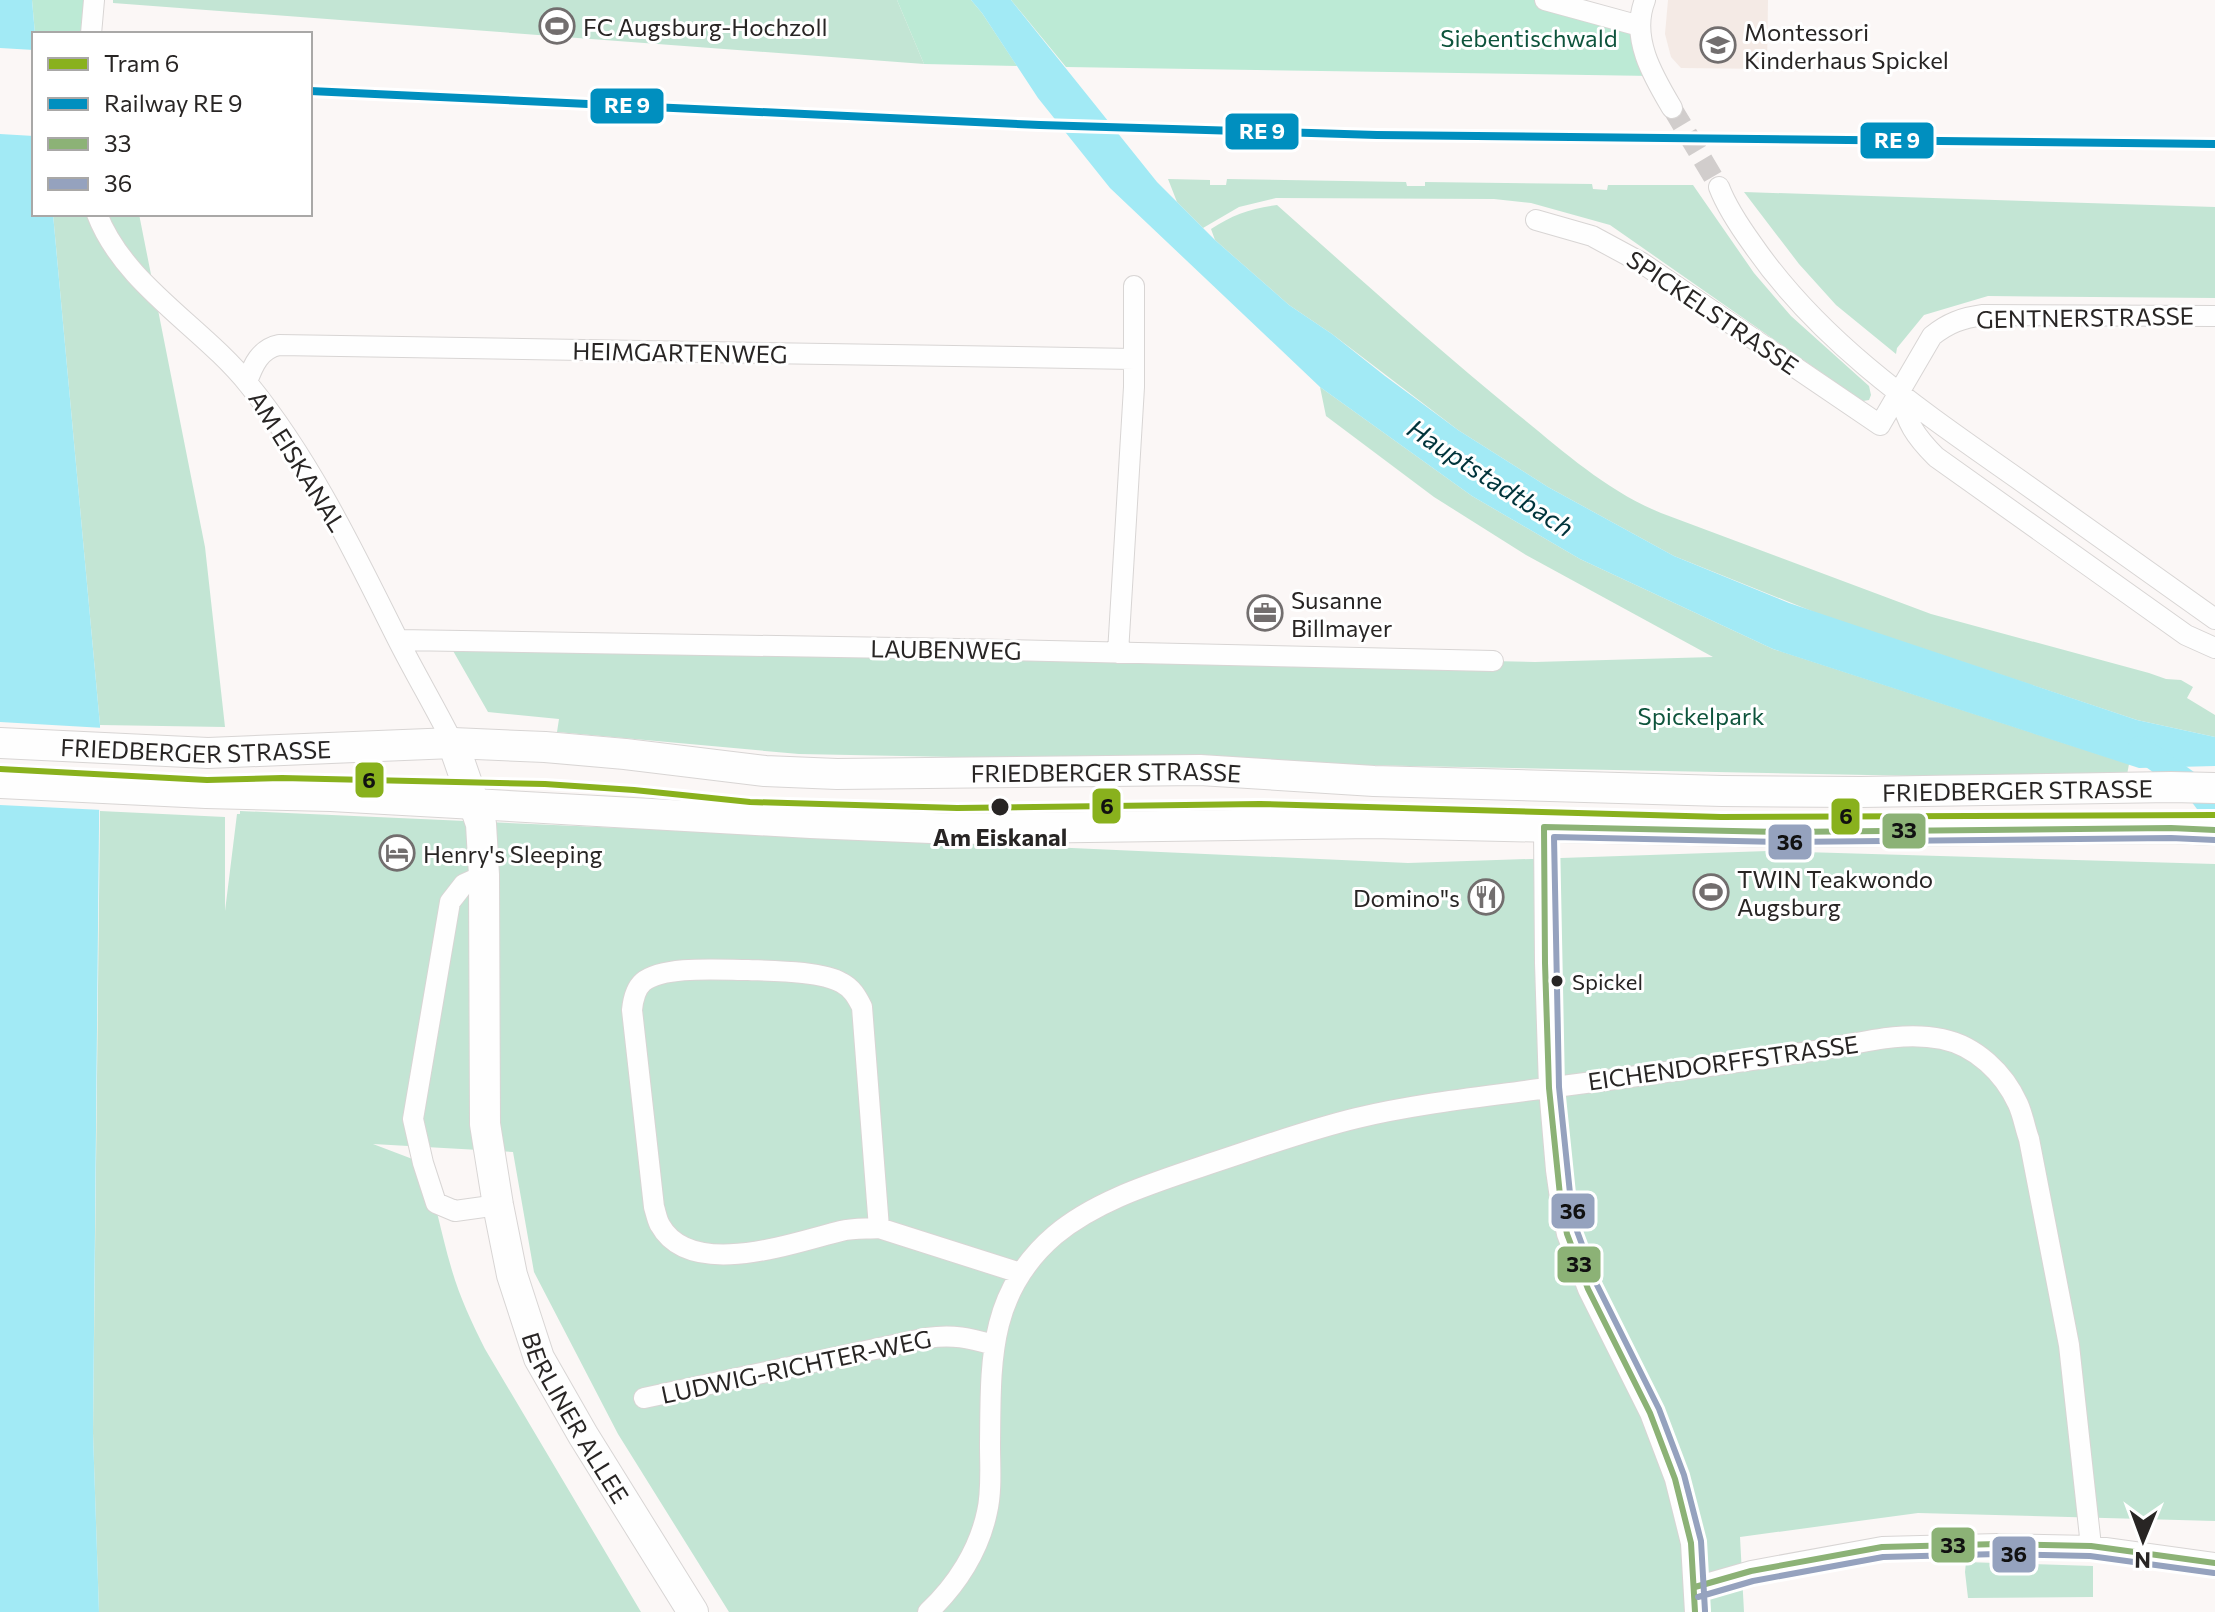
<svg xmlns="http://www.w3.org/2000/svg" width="2215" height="1612" font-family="Commissioner,sans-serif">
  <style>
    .built { fill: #f4eae5 }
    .green { fill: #c3e5d4 }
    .forest { fill: #bcead5 }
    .water { fill: #a2eaf5 }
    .pier { fill: #fbf7f6 }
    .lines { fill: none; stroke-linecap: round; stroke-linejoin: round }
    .canal { stroke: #a2eaf5; stroke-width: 24 }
    .street-tunnel { stroke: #d1cdcc; stroke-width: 20; stroke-dasharray: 20 10; stroke-linecap: butt }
    .street-casing { stroke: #d8d5d4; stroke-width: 22 }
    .primary-casing { stroke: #d8d5d4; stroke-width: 32 }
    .street { stroke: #fefefe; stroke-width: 20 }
    .primary { stroke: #fefefe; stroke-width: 30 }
    .bus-1-casing { stroke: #fff; stroke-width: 12 }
    .bus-2-casing { stroke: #fff; stroke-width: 12 }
    .bus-1 { stroke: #8cb276; stroke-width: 6 }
    .bus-2 { stroke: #95a2be; stroke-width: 6 }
    .rail-1-casing { stroke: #fff; stroke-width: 14 }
    .rail-1 { stroke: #008fbf; stroke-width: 8 }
    .tram-1-casing { stroke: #fff; stroke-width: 12 }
    .tram-1 { stroke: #89b11d; stroke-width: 6 }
    .stop-dot { fill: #282524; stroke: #fff; stroke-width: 3 }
    .labels { text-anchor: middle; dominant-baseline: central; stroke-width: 6; stroke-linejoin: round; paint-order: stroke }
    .bus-label { font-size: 22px; fill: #282524; stroke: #fff; text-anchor: start }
    .poi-label { font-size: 24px; fill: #282524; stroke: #fff; text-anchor: start }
    .park-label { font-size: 24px; fill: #0e543c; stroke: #fff }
    .street-label { font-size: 24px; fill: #282524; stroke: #fff }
    .stop-label { font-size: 24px; font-weight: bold; fill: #282524; stroke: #fff }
    .water-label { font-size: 26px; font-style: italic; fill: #00343b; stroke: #fff }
    .line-badge { stroke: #fff; stroke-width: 3 }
    .badge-label { font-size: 22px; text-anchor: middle; font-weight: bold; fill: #fff }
    .pale-badge-label { font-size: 22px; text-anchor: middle; font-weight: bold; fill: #111 }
  </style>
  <rect width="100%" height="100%" fill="#fbf7f6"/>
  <path class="built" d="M 1668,0 L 1768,0 L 1767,69 L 1681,68 L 1671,57 L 1665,34 Z"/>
  <path class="green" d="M 113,0 L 897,0 L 924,64 L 113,3 Z
    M 1168,179 L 1210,180 L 1210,185 L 1226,185 L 1227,179 L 1406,182 L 1407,186 L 1425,186 L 1425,182 L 1592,184 L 1593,189 L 1607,190 L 1608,185 L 1693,185 L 1754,273 L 1791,316 L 1869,386 L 1871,395 L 1869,400 L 1863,401 L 1855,396 L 1610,225 L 1531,203 L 1494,199 L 1276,198 L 1239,207 L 1203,228 L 1177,202 Z
    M 1744,192 L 2215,207 L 2215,298 L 1988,296 L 1924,315 L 1897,348 L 1896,354 L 1836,305 L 1799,264 Z
    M 1277,205 C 1356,275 1434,346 1516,413 C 1562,450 1605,490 1661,513 L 1931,614 L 2149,673 L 2166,679 L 2181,680 L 2193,687 L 2187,698 L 2215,715 L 2215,737 L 2137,720 L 1819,614 L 1674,556 L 1548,487 L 1458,430 L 1332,334 L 1289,305 L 1215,240 L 1211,229 C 1232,215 1251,208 1277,205 Z
    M 53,214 L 139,214 L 205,547 L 225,727 L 100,725 Z
    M 1320,387 L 1472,496 L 1580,559 L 1773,649 L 2129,764 L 2126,780 L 799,754 L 557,732 L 559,719 L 488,712 L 452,649 L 1118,653 L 1535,662 L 1713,657 L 1526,555 L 1434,497 L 1326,416 Z
    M 100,811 L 225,817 L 225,911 L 237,814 L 240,814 L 240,811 L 1408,863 L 1768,851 L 2215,864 L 2215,1521 L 1918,1513 L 1740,1537 L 1744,1612 L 729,1612 L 618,1434 L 534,1272 L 513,1152 L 373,1144 L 423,1163 C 435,1198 441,1233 451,1267 C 459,1296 472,1323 485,1349 L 641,1612 L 99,1612 L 93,1433 Z
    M 1966,1562 L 2093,1566 L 2093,1597 L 1968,1598 L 1965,1572 Z"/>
  <path class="forest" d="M 32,0 L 91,0 L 88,34 L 35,34 Z
    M 897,0 L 971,0 L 982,13 L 1017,66 L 924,64 Z
    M 1011,0 L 1545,0 L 1640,26 L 1653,76 L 1066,67 Z"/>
  <path class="water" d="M 0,0 L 32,0 L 35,34 L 34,214 L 53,214 L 100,725 L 93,1433 L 99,1612 L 0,1612 Z
    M 971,0 L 1011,0 L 1157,182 L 1215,240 L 1289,305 L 1332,334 L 1385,376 L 1458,430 L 1548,487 L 1674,556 L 1789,603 L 2137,720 L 2215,737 L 2215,766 L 2139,768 L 1773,649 L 1580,559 L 1472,496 L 1320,387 L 1110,188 L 1038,98 L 982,13 Z"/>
  <path class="pier" d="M 0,48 L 34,50 L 34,136 L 0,134 Z
    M 0,722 L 104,728 L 103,810 L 0,805 Z"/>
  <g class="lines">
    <path class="canal" d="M 2140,748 L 2197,789 L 2215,813"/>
    <path class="street-tunnel" d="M 1672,108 L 1719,187"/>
    <defs>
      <path id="street" d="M 1545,0 L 1640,26
        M 1645,0 C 1630,38 1653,76 1672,108
        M 91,34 L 94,0
        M 1719,187 C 1727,208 1740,227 1753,245 C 1822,345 1923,412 2021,481 C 2086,527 2150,573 2215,619
        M 97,214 C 124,285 203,327 249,385 C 310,460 353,550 396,636 C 414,672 435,707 453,743
        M 1536,220 L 1592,236 L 1642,263 L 1880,425 L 1932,336 C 1948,323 1962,318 1983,315 L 2215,316
        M 247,382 C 253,365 260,349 279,345 L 1134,359
        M 1899,394 C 1908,424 1914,435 1936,457 L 2186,635 L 2215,648
        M 398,640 L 958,649 L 1493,661
        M 1118,653 L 1134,387 L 1134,286
        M 1544,827 L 1545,963 L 1549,1088 L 1556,1170 L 1561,1205 L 1567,1234 L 1588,1289 L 1650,1413 L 1675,1479 L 1691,1543 L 1695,1612
        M 484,875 L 464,884 L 450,902 L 413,1119 L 423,1163 L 436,1203 L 455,1211 L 498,1205
        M 748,970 C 773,971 822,971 842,983 C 852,988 857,997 862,1007 L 879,1228 C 866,1229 853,1228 841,1231 C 795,1242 691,1281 660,1225 C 657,1220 656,1213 654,1207 L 632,1010 C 633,1000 635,989 643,982 C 664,965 722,970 748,970 Z
        M 879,1228 L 1020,1273
        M 644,1398 L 927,1338 C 953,1334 969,1338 994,1345
        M 1695,1587 L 1751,1571 L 1882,1547 L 1998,1544 L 2091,1546 L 2215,1563
        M 928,1612 C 957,1585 979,1550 987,1512 C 992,1491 990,1467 990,1445 C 991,1363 987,1293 1055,1235 C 1098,1199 1157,1182 1209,1164 C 1258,1148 1307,1130 1357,1118 C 1420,1103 1483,1097 1547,1088 C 1610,1080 1674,1071 1737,1062 C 1767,1058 1796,1054 1825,1049 C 1864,1042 1903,1031 1942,1039 C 1976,1046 2004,1073 2018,1104 C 2023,1115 2025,1128 2029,1139 L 2069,1345 L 2091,1546"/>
      <g id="primary">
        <path id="s1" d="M 0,743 L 208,753 L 453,743 L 545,747 L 625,754 L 765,771 L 837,774 L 1200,770 L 1374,781 L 1722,791 L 1861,792 L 2171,787 L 2215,788"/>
        <path id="s2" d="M 453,743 L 481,824 L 484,875 L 485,1124 L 498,1205 L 512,1275 L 539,1358 L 583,1435 L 693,1612"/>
        <path d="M 0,783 L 206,793 L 331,796 L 811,823 L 955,829 L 1372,823 L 1783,832 L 2171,828 L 2215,830"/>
      </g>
    </defs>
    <use href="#street" class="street-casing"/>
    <use href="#primary" class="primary-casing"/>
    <use href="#street" class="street"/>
    <use href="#primary" class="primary"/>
    <defs>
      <path id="bus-1" d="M 1695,1587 L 1751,1571 L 1882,1547 L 1998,1544 L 2091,1546 L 2215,1563
        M 1695,1612 L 1691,1543 L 1675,1479 L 1650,1413 L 1588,1289 L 1567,1234 L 1561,1205 L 1549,1088 L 1545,963 L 1544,827 L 1783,832 L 2171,828 L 2215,830"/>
      <path id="bus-2" d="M 1698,1597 L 1753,1581 L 1883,1557 L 1998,1554 L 2090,1556 L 2214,1573
        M 1705,1611 L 1701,1541 L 1684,1475 L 1659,1409 L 1597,1285 L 1577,1231 L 1571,1203 L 1559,1087 L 1554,837 L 1783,842 L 2171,838 L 2215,840"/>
    </defs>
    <use href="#bus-1" class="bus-1-casing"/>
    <use href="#bus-2" class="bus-2-casing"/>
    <use href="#bus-1" class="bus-1"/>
    <use href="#bus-2" class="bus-2"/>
    <defs>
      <path id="rail-1" d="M 310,91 L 1040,125 L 1377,135 L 2215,144"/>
    </defs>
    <use href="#rail-1" class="rail-1-casing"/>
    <use href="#rail-1" class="rail-1"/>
    <defs>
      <path id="tram-1" d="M 0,769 L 207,780 L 282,778 L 545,784 L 634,790 L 750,802 L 957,808 L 1260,804 L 1721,817 L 2215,815"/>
    </defs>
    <use href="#tram-1" class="tram-1-casing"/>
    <use href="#tram-1" class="tram-1"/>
  </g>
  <defs>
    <symbol id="stadium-ring" viewBox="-11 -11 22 22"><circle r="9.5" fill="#fff" stroke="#726e6e" stroke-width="1.5"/><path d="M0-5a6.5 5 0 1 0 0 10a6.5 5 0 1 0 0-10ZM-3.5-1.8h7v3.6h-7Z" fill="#726e6e"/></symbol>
    <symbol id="school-ring" viewBox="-11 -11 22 22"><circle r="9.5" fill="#fff" stroke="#726e6e" stroke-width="1.5"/><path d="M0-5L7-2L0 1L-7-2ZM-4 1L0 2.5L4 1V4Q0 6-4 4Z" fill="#726e6e"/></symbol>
    <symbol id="office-ring" viewBox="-11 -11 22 22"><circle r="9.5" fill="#fff" stroke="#726e6e" stroke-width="1.5"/><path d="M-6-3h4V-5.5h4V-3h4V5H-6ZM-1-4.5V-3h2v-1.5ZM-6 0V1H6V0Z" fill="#726e6e"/></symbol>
    <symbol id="hotel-ring" viewBox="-11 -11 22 22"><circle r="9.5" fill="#fff" stroke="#726e6e" stroke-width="1.5"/><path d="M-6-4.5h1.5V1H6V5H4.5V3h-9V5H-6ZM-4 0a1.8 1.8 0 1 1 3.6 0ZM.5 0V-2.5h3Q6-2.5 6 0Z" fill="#726e6e"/></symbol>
    <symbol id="restaurant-ring" viewBox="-11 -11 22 22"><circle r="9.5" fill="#fff" stroke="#726e6e" stroke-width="1.5"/><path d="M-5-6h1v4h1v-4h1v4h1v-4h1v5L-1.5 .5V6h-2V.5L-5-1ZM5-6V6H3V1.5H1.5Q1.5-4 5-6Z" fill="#726e6e"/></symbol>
  </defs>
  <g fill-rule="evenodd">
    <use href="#stadium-ring" x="537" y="6" width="40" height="40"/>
    <use href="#school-ring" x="1698" y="25" width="40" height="40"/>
    <use href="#office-ring" x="1245" y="593" width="40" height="40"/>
    <use href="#hotel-ring" x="377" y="833" width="40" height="40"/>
    <use href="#stadium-ring" x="1691" y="872" width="40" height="40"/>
    <use href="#restaurant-ring" x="1466" y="877" width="40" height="40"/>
  </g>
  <g class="stop-dot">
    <circle cx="1000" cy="807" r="10"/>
    <circle cx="1557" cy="981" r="7"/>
  </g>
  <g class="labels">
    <g class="bus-label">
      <text x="1572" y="981">Spickel</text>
    </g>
    <g class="poi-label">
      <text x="583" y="26">FC Augsburg-Hochzoll</text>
      <text x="1744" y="31">Montessori<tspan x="1744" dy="28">Kinderhaus Spickel</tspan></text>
      <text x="1291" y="599">Susanne<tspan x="1291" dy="28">Billmayer</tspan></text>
      <text x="423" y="853">Henry's Sleeping</text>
      <text x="1737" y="878">TWIN Teakwondo<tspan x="1737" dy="28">Augsburg</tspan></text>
      <text x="1460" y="897" text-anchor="end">Domino"s</text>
    </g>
    <g class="park-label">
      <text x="1529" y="37">Siebentischwald</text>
      <text x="1701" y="715">Spickelpark</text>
    </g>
    <g class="street-label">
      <text transform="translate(1713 312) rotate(34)">SPICKELSTRASSE</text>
      <text transform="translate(2085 317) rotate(-1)">GENTNERSTRASSE</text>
      <text transform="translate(680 352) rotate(1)">HEIMGARTENWEG</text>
      <text transform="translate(298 461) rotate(58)">AM EISKANAL</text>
      <text transform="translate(946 649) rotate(1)">LAUBENWEG</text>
      <text stroke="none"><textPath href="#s1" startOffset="196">FRIEDBERGER STRASSE</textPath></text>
      <text stroke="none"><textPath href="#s1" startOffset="1108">FRIEDBERGER STRASSE</textPath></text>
      <text stroke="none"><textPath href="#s1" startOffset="2020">FRIEDBERGER STRASSE</textPath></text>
      <text transform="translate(1723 1062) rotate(-8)">EICHENDORFFSTRASSE</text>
      <text transform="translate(796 1366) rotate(-12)">LUDWIG-RICHTER-WEG</text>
      <text stroke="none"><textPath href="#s2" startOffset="696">BERLINER ALLEE</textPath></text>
    </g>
    <g class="stop-label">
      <text x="1000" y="836">Am Eiskanal</text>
    </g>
    <g class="water-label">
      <text transform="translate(1491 477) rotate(33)">Hauptstadtbach</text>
    </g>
  </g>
  <g class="line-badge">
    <rect x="589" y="87" width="76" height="38" rx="8" fill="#008fbf"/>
    <rect x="1224" y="112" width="76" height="39" rx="8" fill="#008fbf"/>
    <rect x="1859" y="121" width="76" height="39" rx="8" fill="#008fbf"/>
    <rect x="354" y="761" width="31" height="38" rx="8" fill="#89b11d"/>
    <rect x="1091" y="787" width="31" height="38" rx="8" fill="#89b11d"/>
    <rect x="1830" y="797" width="31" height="39" rx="8" fill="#89b11d"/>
    <rect x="1881" y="812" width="46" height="38" rx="8" fill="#8cb276"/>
    <rect x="1767" y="823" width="46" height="38" rx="8" fill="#95a2be"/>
    <rect x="1550" y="1192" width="46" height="38" rx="8" fill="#95a2be"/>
    <rect x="1556" y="1245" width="46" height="39" rx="8" fill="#8cb276"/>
    <rect x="1930" y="1526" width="46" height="38" rx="8" fill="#8cb276"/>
    <rect x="1991" y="1535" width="46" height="39" rx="8" fill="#95a2be"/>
  </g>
  <g class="badge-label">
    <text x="627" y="113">RE 9</text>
    <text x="1262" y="139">RE 9</text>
    <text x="1897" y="148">RE 9</text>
  </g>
  <g class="pale-badge-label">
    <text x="369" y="788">6</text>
    <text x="1107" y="814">6</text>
    <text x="1846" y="824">6</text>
    <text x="1904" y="838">33</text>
    <text x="1790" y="850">36</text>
    <text x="1573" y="1219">36</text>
    <text x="1579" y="1272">33</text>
    <text x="1953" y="1553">33</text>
    <text x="2014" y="1562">36</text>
  </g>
  <rect x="32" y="32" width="280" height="184" fill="#ffffff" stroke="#a9a8a7" stroke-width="2"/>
  <rect x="48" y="58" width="40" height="12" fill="#89b11d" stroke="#a9a8a7" stroke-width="2"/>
  <text x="104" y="72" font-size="24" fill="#282524">Tram 6</text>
  <rect x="48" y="98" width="40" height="12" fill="#008fbf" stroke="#a9a8a7" stroke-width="2"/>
  <text x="104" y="112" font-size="24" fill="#282524">Railway RE 9</text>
  <rect x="48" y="138" width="40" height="12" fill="#8cb276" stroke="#a9a8a7" stroke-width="2"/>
  <text x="104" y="152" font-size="24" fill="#282524">33</text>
  <rect x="48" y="178" width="40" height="12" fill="#95a2be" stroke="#a9a8a7" stroke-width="2"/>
  <text x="104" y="192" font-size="24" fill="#282524">36</text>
  <g transform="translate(2143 1540) rotate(181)" stroke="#ffffff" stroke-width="6" paint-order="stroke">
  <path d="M0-6L14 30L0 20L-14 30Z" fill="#282524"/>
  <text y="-12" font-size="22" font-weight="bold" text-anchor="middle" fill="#282524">N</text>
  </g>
</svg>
